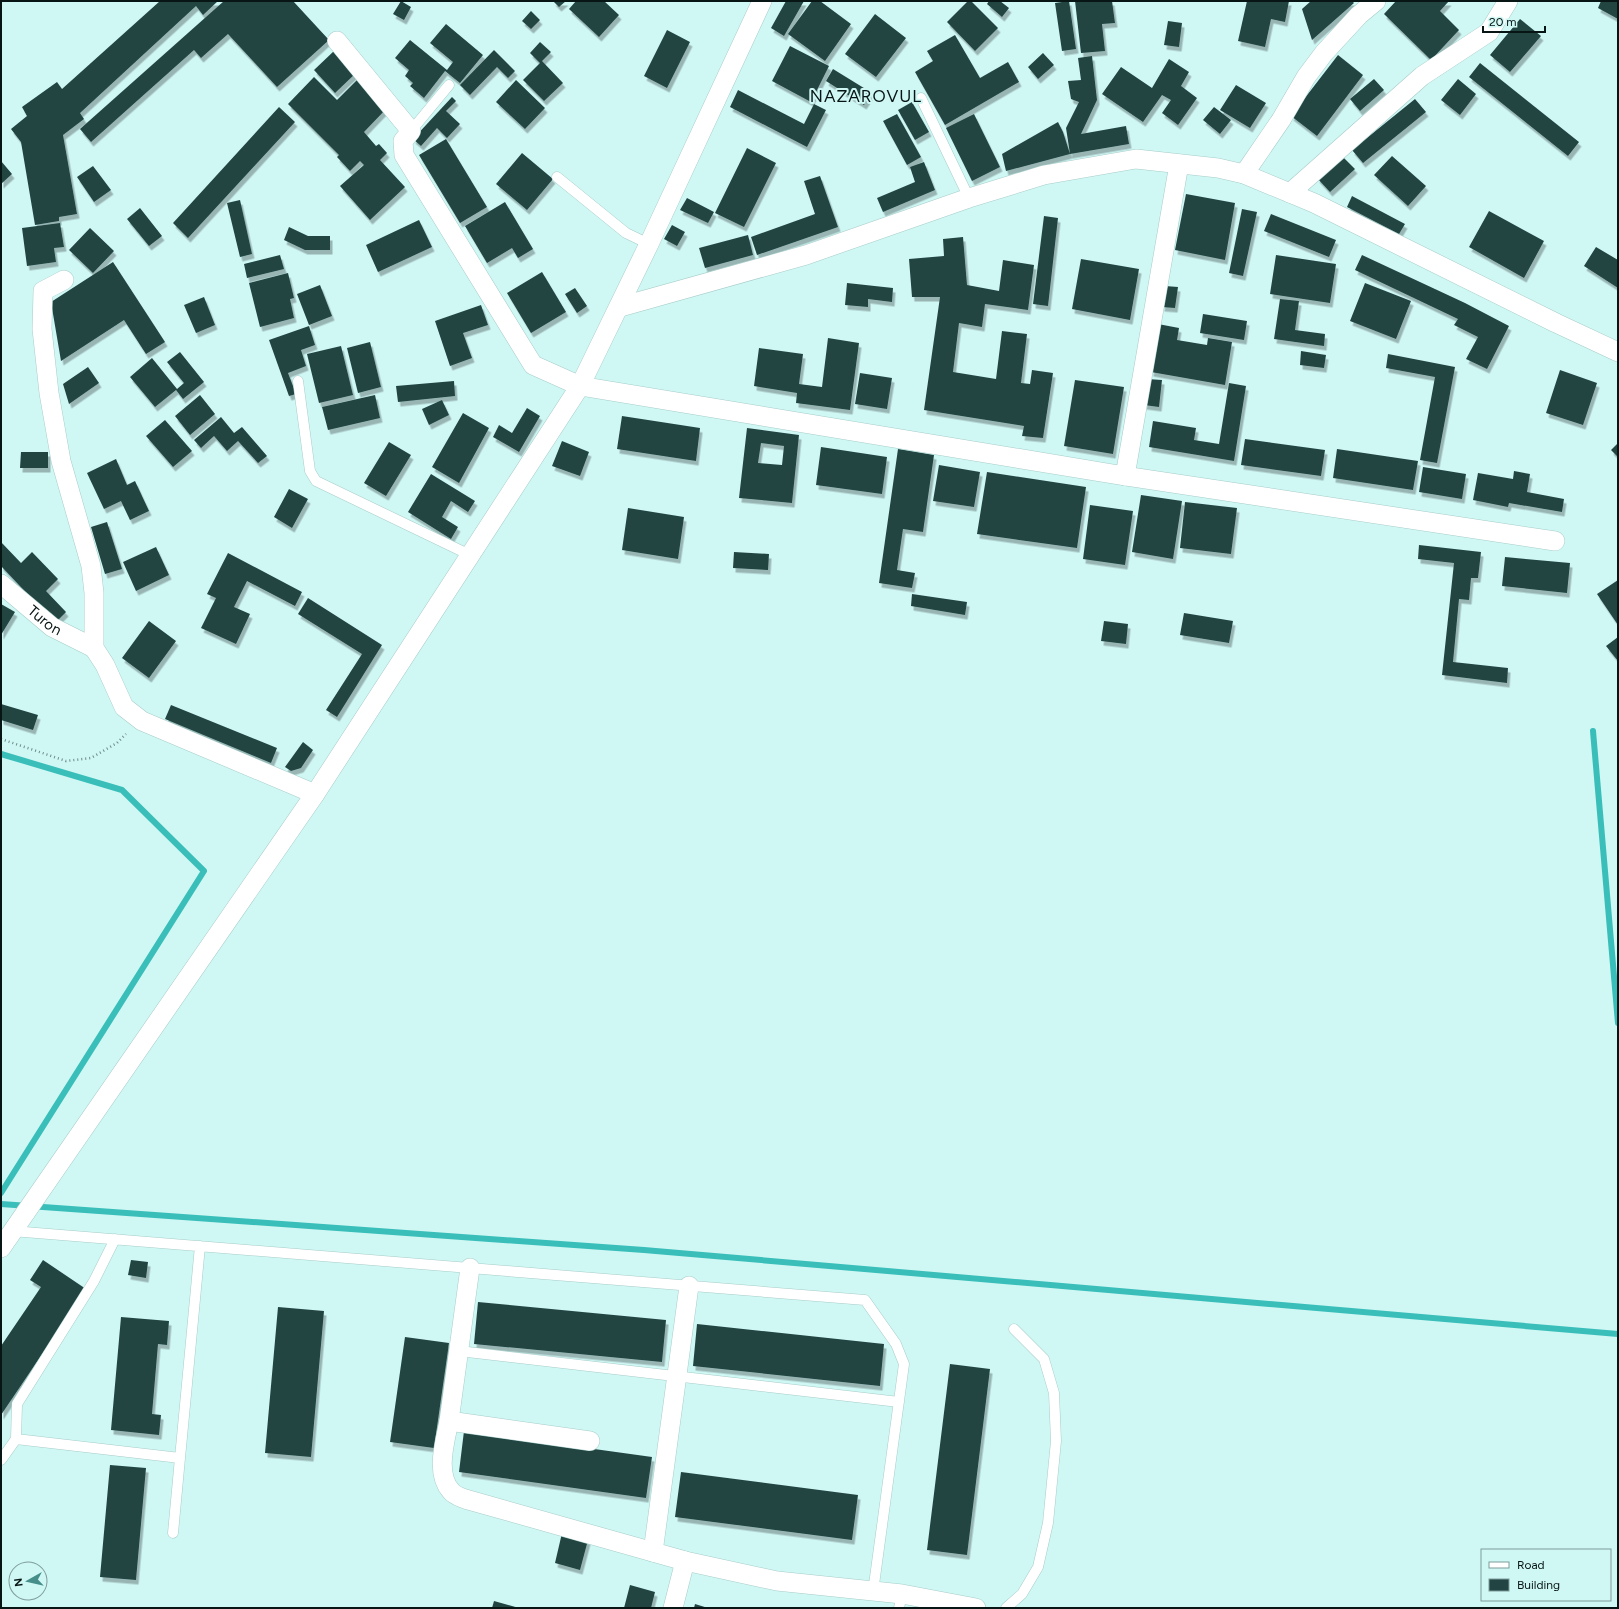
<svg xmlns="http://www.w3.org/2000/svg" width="1619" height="1609" font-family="Figtree,sans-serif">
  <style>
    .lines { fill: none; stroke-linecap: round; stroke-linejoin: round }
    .stream { stroke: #39beb9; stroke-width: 6 }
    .building { fill: #224543; fill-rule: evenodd; filter: url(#shadow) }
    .lane-casing { stroke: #a7cdca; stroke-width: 11 }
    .street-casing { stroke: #a7cdca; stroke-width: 20 }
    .path { stroke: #6f8b89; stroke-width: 2.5; stroke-dasharray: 1 3; stroke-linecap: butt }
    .lane { stroke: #fff; stroke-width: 10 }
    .street { stroke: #fff; stroke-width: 19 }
    .labels { text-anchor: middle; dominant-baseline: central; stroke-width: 4; stroke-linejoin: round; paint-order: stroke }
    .street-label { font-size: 15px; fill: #071514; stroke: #cff7f4 }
    .quarter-label { font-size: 17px; letter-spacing: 1px; fill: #071514; stroke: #cff7f4 }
  </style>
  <defs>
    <filter id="shadow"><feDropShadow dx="2.5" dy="4.5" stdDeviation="0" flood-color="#0004"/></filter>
  </defs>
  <rect width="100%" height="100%" fill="#cff7f4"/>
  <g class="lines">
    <path class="stream" d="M 1593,731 L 1618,1023
      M 1,754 L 122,790 L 204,871 L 1,1193
      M 1,1204 L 644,1250 L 1618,1334"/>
  </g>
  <path class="building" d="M 160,1 L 218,1 L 203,15 L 196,6 L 80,113 L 84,119 L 63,135 L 77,214 L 59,217 L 59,221 L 35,225 L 21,142 L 11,129 L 27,116 L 22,107 L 57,82 L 62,89 Z
    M 224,1 L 293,1 L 329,40 L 277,87 L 228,34 L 201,58 L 194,50 L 91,142 L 80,129 Z
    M 401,1 L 411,7 L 404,20 L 393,14 Z
    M 553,1 L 566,1 L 559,7 Z
    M 576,1 L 604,1 L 619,15 L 599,37 L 569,9 Z
    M 786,1 L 804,1 L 784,36 L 771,28 Z
    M 812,1 L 820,1 L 851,24 L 825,61 L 788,34 Z
    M 968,1 L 971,1 L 998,28 L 975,51 L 947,22 Z
    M 989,1 L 1000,1 L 1009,8 L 1002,17 L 987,4 Z
    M 1069,1 L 1076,49 L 1062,51 L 1055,3 Z
    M 1075,1 L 1112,1 L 1115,23 L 1102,24 L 1105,51 L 1081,53 Z
    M 1247,1 L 1289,1 L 1285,22 L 1271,19 L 1265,47 L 1238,41 Z
    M 1311,1 L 1352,1 L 1354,3 L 1312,40 L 1302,9 Z
    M 1396,1 L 1449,1 L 1440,11 L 1459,30 L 1431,60 L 1384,14 Z
    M 1601,1 L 1618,1 L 1618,19 L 1598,8 Z
    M 531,11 L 540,20 L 531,29 L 522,21 Z
    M 875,14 L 906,38 L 876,77 L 845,54 Z
    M 1520,19 L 1541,36 L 1510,72 L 1490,55 Z
    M 1168,21 L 1182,23 L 1179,47 L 1164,45 Z
    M 446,24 L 483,55 L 460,83 L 445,71 L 424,98 L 410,86 L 413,83 L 405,76 L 409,70 L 395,58 L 410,40 L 447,70 L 453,62 L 430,43 Z
    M 667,30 L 690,42 L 667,88 L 644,76 Z
    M 955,35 L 980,78 L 1008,62 L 1019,82 L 945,125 L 915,72 L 933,61 L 927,51 Z
    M 540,42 L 551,52 L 542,61 L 563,83 L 544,101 L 523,80 L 540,63 L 530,53 Z
    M 790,46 L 829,66 L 811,102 L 772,81 Z
    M 494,50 L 515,71 L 508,78 L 497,67 L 470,95 L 460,85 Z
    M 334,51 L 356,73 L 335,93 L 314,70 Z
    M 1043,53 L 1054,65 L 1038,79 L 1028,67 Z
    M 1338,55 L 1363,75 L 1317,136 L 1291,116 Z
    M 1092,56 L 1097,100 L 1081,134 L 1126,126 L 1129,144 L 1070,154 L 1066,128 L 1079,102 L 1071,99 L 1068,81 L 1081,80 L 1078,58 Z
    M 1169,59 L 1189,72 L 1181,86 L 1197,98 L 1178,125 L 1162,113 L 1171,100 L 1162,95 L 1143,122 L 1102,94 L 1121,67 L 1152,88 Z
    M 1480,63 L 1579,142 L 1568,156 L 1469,77 Z
    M 833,69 L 872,93 L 864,105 L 826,81 Z
    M 314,77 L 337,100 L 358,79 L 387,108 L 364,132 L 376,146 L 379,144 L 387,153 L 380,160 L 405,187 L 370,220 L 340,186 L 364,165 L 360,161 L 350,171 L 337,157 L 339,155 L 288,104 Z
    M 1374,79 L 1384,90 L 1360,111 L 1350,99 Z
    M 1458,79 L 1476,94 L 1460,115 L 1441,100 Z
    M 516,80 L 545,108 L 525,129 L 496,102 Z
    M 1236,85 L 1266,103 L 1250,128 L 1220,110 Z
    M 738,90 L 804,124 L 814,104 L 826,110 L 807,147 L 730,107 Z
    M 452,97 L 456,101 L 446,111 L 460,124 L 447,138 L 437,128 L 421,146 L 413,139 Z
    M 1415,99 L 1426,112 L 1363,163 L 1352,150 Z
    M 912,102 L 929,132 L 915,140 L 898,110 Z
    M 279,107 L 295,122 L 188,238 L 173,223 Z
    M 1214,107 L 1231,120 L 1220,134 L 1203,120 Z
    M 897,114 L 921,157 L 907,165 L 883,121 Z
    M 974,114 L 1000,167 L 972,181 L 946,128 Z
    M 1058,122 L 1063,132 L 1070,154 L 1006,171 L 1002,154 Z
    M 446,139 L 487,207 L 460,223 L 419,155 Z
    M 747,148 L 776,163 L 744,227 L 715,213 Z
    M 522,153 L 553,179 L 527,210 L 496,184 Z
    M 1342,156 L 1355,169 L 1330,192 L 1317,178 Z
    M 1392,156 L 1426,186 L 1408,206 L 1374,175 Z
    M 1,161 L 12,174 L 1,184 Z
    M 924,162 L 935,190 L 883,212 L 877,198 L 915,182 L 910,167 Z
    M 93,166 L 111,190 L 94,202 L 77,177 Z
    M 820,176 L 838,227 L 757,255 L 751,237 L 815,214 L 804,181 Z
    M 1186,194 L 1235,203 L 1225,260 L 1175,250 Z
    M 1352,196 L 1405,224 L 1399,234 L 1347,207 Z
    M 687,198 L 714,212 L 708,223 L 680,210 Z
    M 240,200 L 252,254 L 240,257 L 227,203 Z
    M 505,202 L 533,249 L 518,258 L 512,248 L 487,263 L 465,226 Z
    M 140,208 L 162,236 L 149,246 L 127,219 Z
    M 1242,209 L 1257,212 L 1243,276 L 1229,273 Z
    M 1489,211 L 1544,241 L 1524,278 L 1469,247 Z
    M 1271,214 L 1336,240 L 1329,257 L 1264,231 Z
    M 1044,216 L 1058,218 L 1048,306 L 1033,304 Z
    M 419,220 L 432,247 L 378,272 L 366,245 Z
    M 60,223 L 64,247 L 54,248 L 56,262 L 27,266 L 22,228 Z
    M 672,225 L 685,232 L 677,246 L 664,239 Z
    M 289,227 L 308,236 L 330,236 L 330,250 L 305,250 L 284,240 Z
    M 90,228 L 114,251 L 93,273 L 69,250 Z
    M 748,235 L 753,255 L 705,268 L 699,248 Z
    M 963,237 L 967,285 L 999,291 L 1003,260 L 1034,265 L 1028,310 L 985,304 L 982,327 L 959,323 L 953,372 L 996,379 L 1002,331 L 1027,334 L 1021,383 L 1030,384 L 1032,370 L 1053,373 L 1043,438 L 1022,436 L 1024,426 L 924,410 L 940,297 L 912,297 L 909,259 L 944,256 L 943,239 Z
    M 1596,247 L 1618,260 L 1618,288 L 1584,266 Z
    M 280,255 L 284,269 L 247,278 L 244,264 Z
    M 1276,255 L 1336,264 L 1330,303 L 1270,294 Z
    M 1362,255 L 1465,303 L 1509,326 L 1487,369 L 1466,359 L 1478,337 L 1454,325 L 1458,319 L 1355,270 Z
    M 1081,259 L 1139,269 L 1130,320 L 1072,309 Z
    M 113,262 L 165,342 L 146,354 L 124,320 L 61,361 L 51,302 Z
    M 542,272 L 566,312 L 531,333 L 507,293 Z
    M 288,273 L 294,298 L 290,299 L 294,318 L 260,327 L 249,283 Z
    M 847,283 L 893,288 L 892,302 L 868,299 L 868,307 L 845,305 Z
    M 1365,283 L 1411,301 L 1396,339 L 1350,321 Z
    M 320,285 L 332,316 L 309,325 L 297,294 Z
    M 1165,286 L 1178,287 L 1175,308 L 1162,307 Z
    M 575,288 L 587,306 L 577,313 L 565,294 Z
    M 204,297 L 215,325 L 196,333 L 184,305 Z
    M 1280,299 L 1299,301 L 1295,330 L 1325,334 L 1324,346 L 1274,339 Z
    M 481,305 L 488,325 L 463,333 L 472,358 L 450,366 L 435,321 Z
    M 1203,314 L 1247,321 L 1244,340 L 1200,333 Z
    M 1158,324 L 1179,328 L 1177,340 L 1207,345 L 1208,338 L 1232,342 L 1225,385 L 1151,372 Z
    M 309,326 L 315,345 L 301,350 L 306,366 L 288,373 L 296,394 L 289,396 L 269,340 Z
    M 828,338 L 859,343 L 850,410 L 796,403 L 797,393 L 754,386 L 759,348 L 803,354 L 799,384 L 822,387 Z
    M 370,342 L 381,387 L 358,393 L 347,348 Z
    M 341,346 L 353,395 L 319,403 L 307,354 Z
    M 1301,351 L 1326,355 L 1324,368 L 1300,365 Z
    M 180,352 L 204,382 L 183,399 L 176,390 L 155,407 L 130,377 L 152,358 L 177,389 L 184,383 L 167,362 Z
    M 1388,354 L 1455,367 L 1437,463 L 1420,460 L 1435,377 L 1386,368 Z
    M 88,367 L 99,383 L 69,404 L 63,384 Z
    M 1560,370 L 1597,383 L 1583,425 L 1546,413 Z
    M 860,373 L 892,378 L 887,409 L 855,404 Z
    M 1147,379 L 1162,380 L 1159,407 L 1144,405 Z
    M 1075,380 L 1124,387 L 1113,454 L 1064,446 Z
    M 454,381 L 455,396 L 398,402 L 396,386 Z
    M 1229,383 L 1246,386 L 1234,461 L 1149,447 L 1153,421 L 1196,428 L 1194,440 L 1219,444 Z
    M 200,395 L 215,414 L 190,435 L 175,416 Z
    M 375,395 L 380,418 L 328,430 L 322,407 Z
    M 442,400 L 449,415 L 429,425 L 422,409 Z
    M 527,408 L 540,416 L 519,452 L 493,437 L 499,425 L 512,433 Z
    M 463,413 L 489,428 L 459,483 L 432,467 Z
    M 622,416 L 700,428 L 696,461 L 617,449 Z
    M 221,417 L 234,433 L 242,427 L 267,456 L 258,463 L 238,441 L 227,451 L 214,436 L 201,448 L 194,440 Z
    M 165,420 L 192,451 L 173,467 L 146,436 Z
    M 747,428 L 799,435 L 792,503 L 739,498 ZM 761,443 L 784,446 L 782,465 L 758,463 Z
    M 1245,439 L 1325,450 L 1321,476 L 1241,465 Z
    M 562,441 L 589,452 L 580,476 L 552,466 Z
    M 389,442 L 411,455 L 386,496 L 364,483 Z
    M 1618,443 L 1618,457 L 1611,450 Z
    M 821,447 L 887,457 L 882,494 L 816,485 Z
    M 898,449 L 934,455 L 923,532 L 903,529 L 897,570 L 915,573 L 912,588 L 879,583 Z
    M 1337,449 L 1418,461 L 1413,490 L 1333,478 Z
    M 21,452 L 48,452 L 48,468 L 20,468 Z
    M 116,459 L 127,485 L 135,481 L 149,511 L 130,520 L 121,501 L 104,509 L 87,473 Z
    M 939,465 L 980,472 L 974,507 L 933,501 Z
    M 1423,467 L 1466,474 L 1462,499 L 1419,492 Z
    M 1514,471 L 1530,474 L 1527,492 L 1564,499 L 1562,512 L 1509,503 L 1508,507 L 1473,500 L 1478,473 L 1513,479 Z
    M 987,472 L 1086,487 L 1077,548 L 977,534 Z
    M 431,474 L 475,501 L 468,512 L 451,501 L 442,517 L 458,527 L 451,539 L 408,512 Z
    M 289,489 L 308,499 L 292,528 L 274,517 Z
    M 1141,495 L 1182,501 L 1173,559 L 1132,552 Z
    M 1185,502 L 1237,508 L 1231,554 L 1180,548 Z
    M 1090,505 L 1133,511 L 1125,565 L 1083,559 Z
    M 628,508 L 684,517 L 678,559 L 622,550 Z
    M 107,522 L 122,569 L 105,574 L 91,527 Z
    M 1,542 L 21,563 L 32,552 L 58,579 L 46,591 L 66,612 L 55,623 L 1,566 Z
    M 1419,545 L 1481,552 L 1478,578 L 1471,578 L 1469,600 L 1459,599 L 1453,662 L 1508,668 L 1507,683 L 1442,675 L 1454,563 L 1418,559 Z
    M 156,547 L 169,575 L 136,591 L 123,562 Z
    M 734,552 L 769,554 L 768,570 L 733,568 Z
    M 228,553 L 302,592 L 295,606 L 247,581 L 234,607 L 250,614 L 236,644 L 201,628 L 216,598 L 207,594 Z
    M 1505,557 L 1570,563 L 1567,593 L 1502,586 Z
    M 1618,580 L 1618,625 L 1597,594 Z
    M 912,594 L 967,602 L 965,615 L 911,606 Z
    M 308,598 L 382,645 L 337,717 L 326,710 L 362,654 L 298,614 Z
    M 1,604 L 15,612 L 1,635 Z
    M 1184,613 L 1233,621 L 1229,643 L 1180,635 Z
    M 149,621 L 176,641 L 149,678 L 122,658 Z
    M 1104,621 L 1128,624 L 1126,644 L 1101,641 Z
    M 1618,637 L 1618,661 L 1606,646 Z
    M 1,704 L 38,715 L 33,730 L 1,720 Z
    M 171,705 L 277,748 L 271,763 L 165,719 Z
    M 303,742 L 313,750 L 301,768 L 291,771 L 285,767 Z
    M 43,1260 L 86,1289 L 1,1415 L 1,1346 L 41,1287 L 30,1280 Z
    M 131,1260 L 148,1262 L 146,1278 L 128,1275 Z
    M 478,1302 L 666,1320 L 662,1362 L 474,1344 Z
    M 278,1307 L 324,1311 L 311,1457 L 265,1453 Z
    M 121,1317 L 169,1321 L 167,1345 L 158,1344 L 152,1414 L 161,1415 L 159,1435 L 111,1430 Z
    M 697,1324 L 884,1344 L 880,1386 L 693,1366 Z
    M 405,1337 L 449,1343 L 434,1448 L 390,1442 Z
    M 950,1364 L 990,1369 L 967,1555 L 927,1550 Z
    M 464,1431 L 652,1457 L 646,1498 L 459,1472 Z
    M 110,1465 L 146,1468 L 136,1580 L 100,1577 Z
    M 681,1472 L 858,1495 L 852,1540 L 675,1517 Z
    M 562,1533 L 588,1540 L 580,1570 L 555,1563 Z
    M 630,1585 L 655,1592 L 651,1608 L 624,1608 Z
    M 494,1601 L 519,1608 L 492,1608 Z
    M 695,1604 L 708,1608 L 694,1608 Z"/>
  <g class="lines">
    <defs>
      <path id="lane" d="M 921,98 L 969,198
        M 411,131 L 449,85
        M 557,177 L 626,233 L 649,244
        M 298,381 L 310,471 L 316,481 L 470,555
        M 12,1231 L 865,1300 L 896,1344 L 904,1364 L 873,1592
        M 459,1351 L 899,1402
        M 16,1439 L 17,1404 L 94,1281 L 115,1239
        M 1,1460 L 16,1439 L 180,1458 L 200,1246
        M 173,1533 L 180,1458
        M 899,1608 L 902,1594
        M 1006,1608 L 1022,1594 L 1038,1567 L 1048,1523 L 1056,1441 L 1054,1393 L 1044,1359 L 1014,1329"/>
      <g id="street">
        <path d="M 337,41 L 411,131 L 403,141 L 404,155 L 533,365 L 580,386 L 1125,476 L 1555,541"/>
        <path d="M 1244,174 L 1281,120 L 1306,77 L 1324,53 L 1359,15 L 1376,1"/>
        <path d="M 1290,193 L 1422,76 L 1489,32 L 1508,1"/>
        <path d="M 64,280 L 43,291 L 42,329 L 49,393 L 61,461 L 91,566 L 94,593 L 94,648 L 105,665 L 124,707 L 142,721 L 315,794"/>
        <path d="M 620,307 L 806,255 L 969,198 L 1044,175 L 1136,159 L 1218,168 L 1244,174 L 1314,203 L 1556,323 L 1618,352"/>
        <path d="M 1125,476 L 1179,164"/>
        <path id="s1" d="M 1,584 L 52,627 L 94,648"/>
        <path d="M 1,1248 L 315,794 L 580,386 L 649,244 L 762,1"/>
        <path d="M 470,1268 L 449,1421 L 590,1441"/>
        <path d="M 449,1421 C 445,1442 435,1473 451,1491 C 454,1495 460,1497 465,1499 L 685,1561 L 777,1581 L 902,1594 L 976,1608"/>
        <path d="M 653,1552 L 689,1286"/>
        <path d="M 673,1608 L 685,1561"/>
      </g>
    </defs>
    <use href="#lane" class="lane-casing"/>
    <use href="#street" class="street-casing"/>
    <path class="path" d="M 1,739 L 66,761 L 91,758 L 117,743 L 126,734"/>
    <use href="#lane" class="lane"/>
    <use href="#street" class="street"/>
  </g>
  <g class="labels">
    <g class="street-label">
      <text stroke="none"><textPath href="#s1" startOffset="57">Turon</textPath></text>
    </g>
    <g class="quarter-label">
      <text x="866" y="96">NAZAROVUL</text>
    </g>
  </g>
  <rect width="1619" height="1609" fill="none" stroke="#071514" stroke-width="4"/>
  <rect x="1481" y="1549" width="130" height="52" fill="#cff7f4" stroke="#7f9d9a"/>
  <rect x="1489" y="1562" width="20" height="6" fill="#ffffff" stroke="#7f9d9a"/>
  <text x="1517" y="1569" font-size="12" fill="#071514">Road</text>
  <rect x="1489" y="1579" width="20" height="12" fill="#224543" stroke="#7f9d9a"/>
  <text x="1517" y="1589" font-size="12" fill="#071514">Building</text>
  <g transform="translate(28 1581) rotate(262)"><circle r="19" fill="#cff7f4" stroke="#7f9d9a"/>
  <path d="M0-3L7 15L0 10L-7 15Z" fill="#468e8a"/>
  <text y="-6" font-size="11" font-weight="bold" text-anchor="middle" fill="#071514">N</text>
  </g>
  <path d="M1483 26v6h62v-6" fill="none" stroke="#071514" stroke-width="2"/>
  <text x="1489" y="26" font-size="12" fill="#071514" stroke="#cff7f4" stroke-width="3" paint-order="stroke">20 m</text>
</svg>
